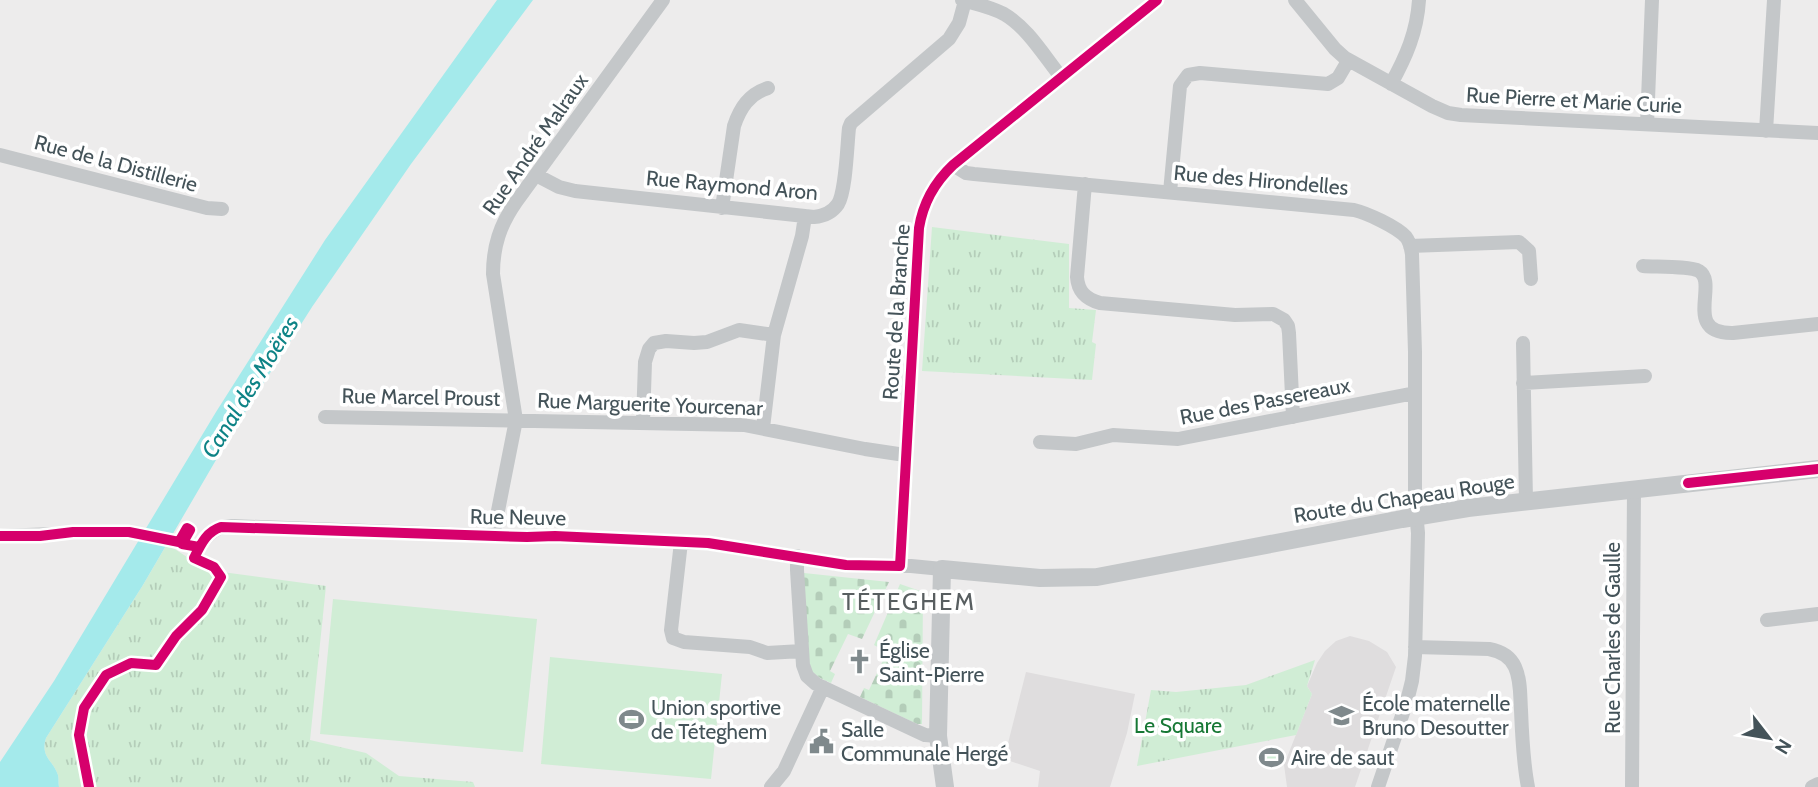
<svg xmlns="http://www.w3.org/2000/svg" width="1818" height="787" font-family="Cabin,sans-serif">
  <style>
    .education { fill: #dfddde }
    .green { fill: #d0edd5 }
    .cemetery { fill: url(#cemetery-stones) }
    .park { fill: url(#park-tufts) }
    .water { fill: #a4eaeb }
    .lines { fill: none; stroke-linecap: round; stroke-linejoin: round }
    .minor { stroke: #c4c7c9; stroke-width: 14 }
    .tertiary { stroke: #c4c7c9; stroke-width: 18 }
    .cycleway-casing { stroke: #fff; stroke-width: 15 }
    .cycleway { stroke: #d6006c; stroke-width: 10 }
    .labels { text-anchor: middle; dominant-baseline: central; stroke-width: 7; stroke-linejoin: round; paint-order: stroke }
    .street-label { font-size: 21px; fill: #445359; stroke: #fff }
    .poi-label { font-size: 21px; fill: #445359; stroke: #fff; text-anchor: start }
    .park-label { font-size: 21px; fill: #177835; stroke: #fff }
    .water-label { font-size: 23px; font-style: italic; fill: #0e8386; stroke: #fff }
    .quarter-label { font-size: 24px; letter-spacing: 2px; fill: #585e60; stroke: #fff }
  </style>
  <defs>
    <pattern id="cemetery-stones" width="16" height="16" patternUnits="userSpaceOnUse" patternTransform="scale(1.75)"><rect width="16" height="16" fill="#d0edd5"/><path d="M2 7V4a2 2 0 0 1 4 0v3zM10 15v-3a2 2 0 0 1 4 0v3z" fill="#b4cdb9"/></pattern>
    <pattern id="park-tufts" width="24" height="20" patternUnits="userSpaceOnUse" patternTransform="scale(1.75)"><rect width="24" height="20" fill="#d0edd5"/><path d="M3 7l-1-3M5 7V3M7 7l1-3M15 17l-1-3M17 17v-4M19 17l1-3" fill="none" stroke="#b4cdb9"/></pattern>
  </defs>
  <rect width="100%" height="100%" fill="#edecec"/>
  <path class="education" d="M 1350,636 L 1369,641 L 1387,652 L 1396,667 L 1355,787 L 1287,787 L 1284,765 L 1312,694 L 1307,686 L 1317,663 L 1325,651 L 1336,641 Z
    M 1026,672 L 1135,694 L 1127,733 L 1110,787 L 1038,787 L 1040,771 L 1004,759 Z"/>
  <path class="green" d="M 333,599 L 537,619 L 523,752 L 320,734 Z
    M 550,657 L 722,674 L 711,779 L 541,764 Z
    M 1276,750 L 1280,765 L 1267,768 L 1264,753 Z"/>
  <path class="cemetery" d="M 804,573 L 889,582 L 862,639 L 848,634 L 830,671 L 835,674 L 831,683 L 820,678 L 810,670 L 803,580 Z
    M 900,584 L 923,592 L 922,724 L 917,724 L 860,697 L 864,688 L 869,690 L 887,652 L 874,645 Z"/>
  <path class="park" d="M 932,227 L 1069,244 L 1069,308 L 1096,310 L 1092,342 L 1096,344 L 1092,380 L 922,371 Z
    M 167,544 L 207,570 L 326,586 L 310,740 L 366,753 L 399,776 L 473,782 L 475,787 L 59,787 C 58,783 59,779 58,775 C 53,760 40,757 46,738 L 143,585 Z
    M 1315,660 L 1307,686 L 1312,694 L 1296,735 L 1137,766 L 1151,690 L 1176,692 L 1246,685 Z"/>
  <path class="water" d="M 497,0 L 533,0 L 411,164 L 312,307 L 230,436 L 143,585 L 46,738 C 40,757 53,760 58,775 C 59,779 58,783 59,787 L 0,787 L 0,762 L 54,681 L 216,412 L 325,240 Z"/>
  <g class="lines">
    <path class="minor" d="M 962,0 C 976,4 991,7 1004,14 C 1028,28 1044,56 1061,77
      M 1295,0 L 1335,49 L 1345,58 L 1432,106 L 1448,113 L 1461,115 L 1818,133
      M 1391,84 C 1406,57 1417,32 1419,0
      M 1647,124 L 1652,0
      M 1766,131 L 1774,0
      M 0,155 L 207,208 L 222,209
      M 953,165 L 966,173 L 974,174 L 1354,210 C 1367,213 1397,227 1406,237 C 1410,242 1411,248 1412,254 L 1415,352 L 1415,500 L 1418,533 L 1415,656 L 1412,681 L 1407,701 L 1378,787
      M 536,175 L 559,187 L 575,191 L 814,217 C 824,216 832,213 838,204 C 846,191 847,146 849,128 L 851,123 L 949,39 L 959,23 L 965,1
      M 1085,184 L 1077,277 C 1078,292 1086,299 1100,303 L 1235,315 L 1273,314 L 1284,320 L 1288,326 L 1289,333 L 1293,417
      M 1170,192 L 1180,86 L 1188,75 L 1200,73 L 1328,84 L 1338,78 L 1348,61
      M 722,208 L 734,126 C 740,108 749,94 768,88
      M 1410,246 L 1519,242 L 1529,251 L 1531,279
      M 1643,266 C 1655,267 1690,266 1699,271 C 1719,283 1682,334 1733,333 L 1818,324
      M 1523,343 L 1526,501
      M 1523,383 L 1645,376
      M 325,417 L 744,425 L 865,449 L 905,455
      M 643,422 L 645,362 L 649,349 L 654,343 L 666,341 L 694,343 L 707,342 L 739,330 L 774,335
      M 763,428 L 774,335 L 802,236 L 805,216
      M 1040,442 L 1076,444 L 1113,435 L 1178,439 L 1415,393
      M 0,536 L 53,534
      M 493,536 L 516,420 L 493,274 C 493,246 500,225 516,202 L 663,0
      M 681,542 L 671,630 L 673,638 L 684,642 L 750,647 L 767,653 L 802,651
      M 797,556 L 797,570 L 803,665 L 807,676 L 816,684 L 916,731 L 925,735 L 938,736
      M 194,558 C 203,541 209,527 231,526 L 527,537 L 555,536 L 708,543 L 846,565 L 911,566 L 942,569
      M 900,566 L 919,228 C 923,203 935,182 953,165 L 1157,0
      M 1767,620 L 1818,614
      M 1415,647 L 1489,649 C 1500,651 1510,656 1515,667 C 1521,680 1520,696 1521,710 C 1522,736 1523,762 1528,787
      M 771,787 L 784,771 L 823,687
      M 1632,787 L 1634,489
      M 1812,787 L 1818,784"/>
    <path class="tertiary" d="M 945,787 L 938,736 L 942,569 L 1040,578 L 1097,577 L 1402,519 L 1468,508 L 1818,469"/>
    <defs>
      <path id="cycleway" d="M 1688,483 L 1818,469
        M 0,536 L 40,536 L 73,532 L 129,532 L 179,542 L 187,528 L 190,530 L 182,544 L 199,547
        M 89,787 L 79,735 L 84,708 L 106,675 L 131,663 L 156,665 L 176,636 L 202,610 L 221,577 L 214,567 L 194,558 C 201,544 206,532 221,527 L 527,537 L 555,536 L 708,543 L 846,565 L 900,566 L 919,228 C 923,203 935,182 953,165 L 1157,0"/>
    </defs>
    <use href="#cycleway" class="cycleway-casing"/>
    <use href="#cycleway" class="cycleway"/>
  </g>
  <defs>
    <symbol id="church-bare" viewBox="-9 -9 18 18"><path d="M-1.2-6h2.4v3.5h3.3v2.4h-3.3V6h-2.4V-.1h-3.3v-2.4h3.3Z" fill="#7f898c" stroke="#fff" stroke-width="2.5" paint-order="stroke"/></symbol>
    <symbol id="school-bare" viewBox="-9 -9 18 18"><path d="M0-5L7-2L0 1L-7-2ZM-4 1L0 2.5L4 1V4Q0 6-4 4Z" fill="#7f898c" stroke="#fff" stroke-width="2.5" paint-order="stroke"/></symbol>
    <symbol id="stadium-bare" viewBox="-9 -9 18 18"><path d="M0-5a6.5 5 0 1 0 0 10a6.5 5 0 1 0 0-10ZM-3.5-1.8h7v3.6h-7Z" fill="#7f898c" stroke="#fff" stroke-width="2.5" paint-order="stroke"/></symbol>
    <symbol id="civic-bare" viewBox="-9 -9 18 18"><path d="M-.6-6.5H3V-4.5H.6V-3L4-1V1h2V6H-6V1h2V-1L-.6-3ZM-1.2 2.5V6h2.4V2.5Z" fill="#7f898c" stroke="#fff" stroke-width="2.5" paint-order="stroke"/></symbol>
  </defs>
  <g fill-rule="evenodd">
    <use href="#church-bare" x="842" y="644" width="35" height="35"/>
    <use href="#school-bare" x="1324" y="698" width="35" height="35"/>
    <use href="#stadium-bare" x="614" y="702" width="35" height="35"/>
    <use href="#civic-bare" x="804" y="724" width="35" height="35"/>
    <use href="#stadium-bare" x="1254" y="740" width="35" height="35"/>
  </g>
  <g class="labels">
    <g class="street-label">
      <text transform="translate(1574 100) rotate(3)">Rue Pierre et Marie Curie</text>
      <text transform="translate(535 144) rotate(-55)">Rue André Malraux</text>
      <text transform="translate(116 163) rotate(15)">Rue de la Distillerie</text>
      <text transform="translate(1261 180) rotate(5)">Rue des Hirondelles</text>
      <text transform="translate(732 185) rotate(5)">Rue Raymond Aron</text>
      <text transform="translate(896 312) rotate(-86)">Route de la Branche</text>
      <text transform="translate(421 397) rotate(1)">Rue Marcel Proust</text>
      <text transform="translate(1265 401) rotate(-11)">Rue des Passereaux</text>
      <text transform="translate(650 404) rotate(2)">Rue Marguerite Yourcenar</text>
      <text transform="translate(1404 498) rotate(-9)">Route du Chapeau Rouge</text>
      <text transform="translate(518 517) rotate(1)">Rue Neuve</text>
      <text transform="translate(1612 638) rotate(-90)">Rue Charles de Gaulle</text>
    </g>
    <g class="poi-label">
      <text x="879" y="650">Église<tspan x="879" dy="24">Saint-Pierre</tspan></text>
      <text x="1362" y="703">École maternelle<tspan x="1362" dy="24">Bruno Desoutter</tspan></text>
      <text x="651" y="707">Union sportive<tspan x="651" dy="24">de Téteghem</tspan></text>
      <text x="841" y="729">Salle<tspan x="841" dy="24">Communale Hergé</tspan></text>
      <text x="1291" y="757">Aire de saut</text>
    </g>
    <g class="park-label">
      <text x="1178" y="725">Le Square</text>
    </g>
    <g class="water-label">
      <text transform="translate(250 387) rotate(-58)">Canal des Moëres</text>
    </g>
    <g class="quarter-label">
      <text x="909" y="601">TÉTEGHEM</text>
    </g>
  </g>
  <g transform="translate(1769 738) rotate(121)" stroke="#ffffff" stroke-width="5" paint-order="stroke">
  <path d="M0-5L12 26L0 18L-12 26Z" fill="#445359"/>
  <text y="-10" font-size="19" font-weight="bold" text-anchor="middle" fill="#445359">N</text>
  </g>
</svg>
